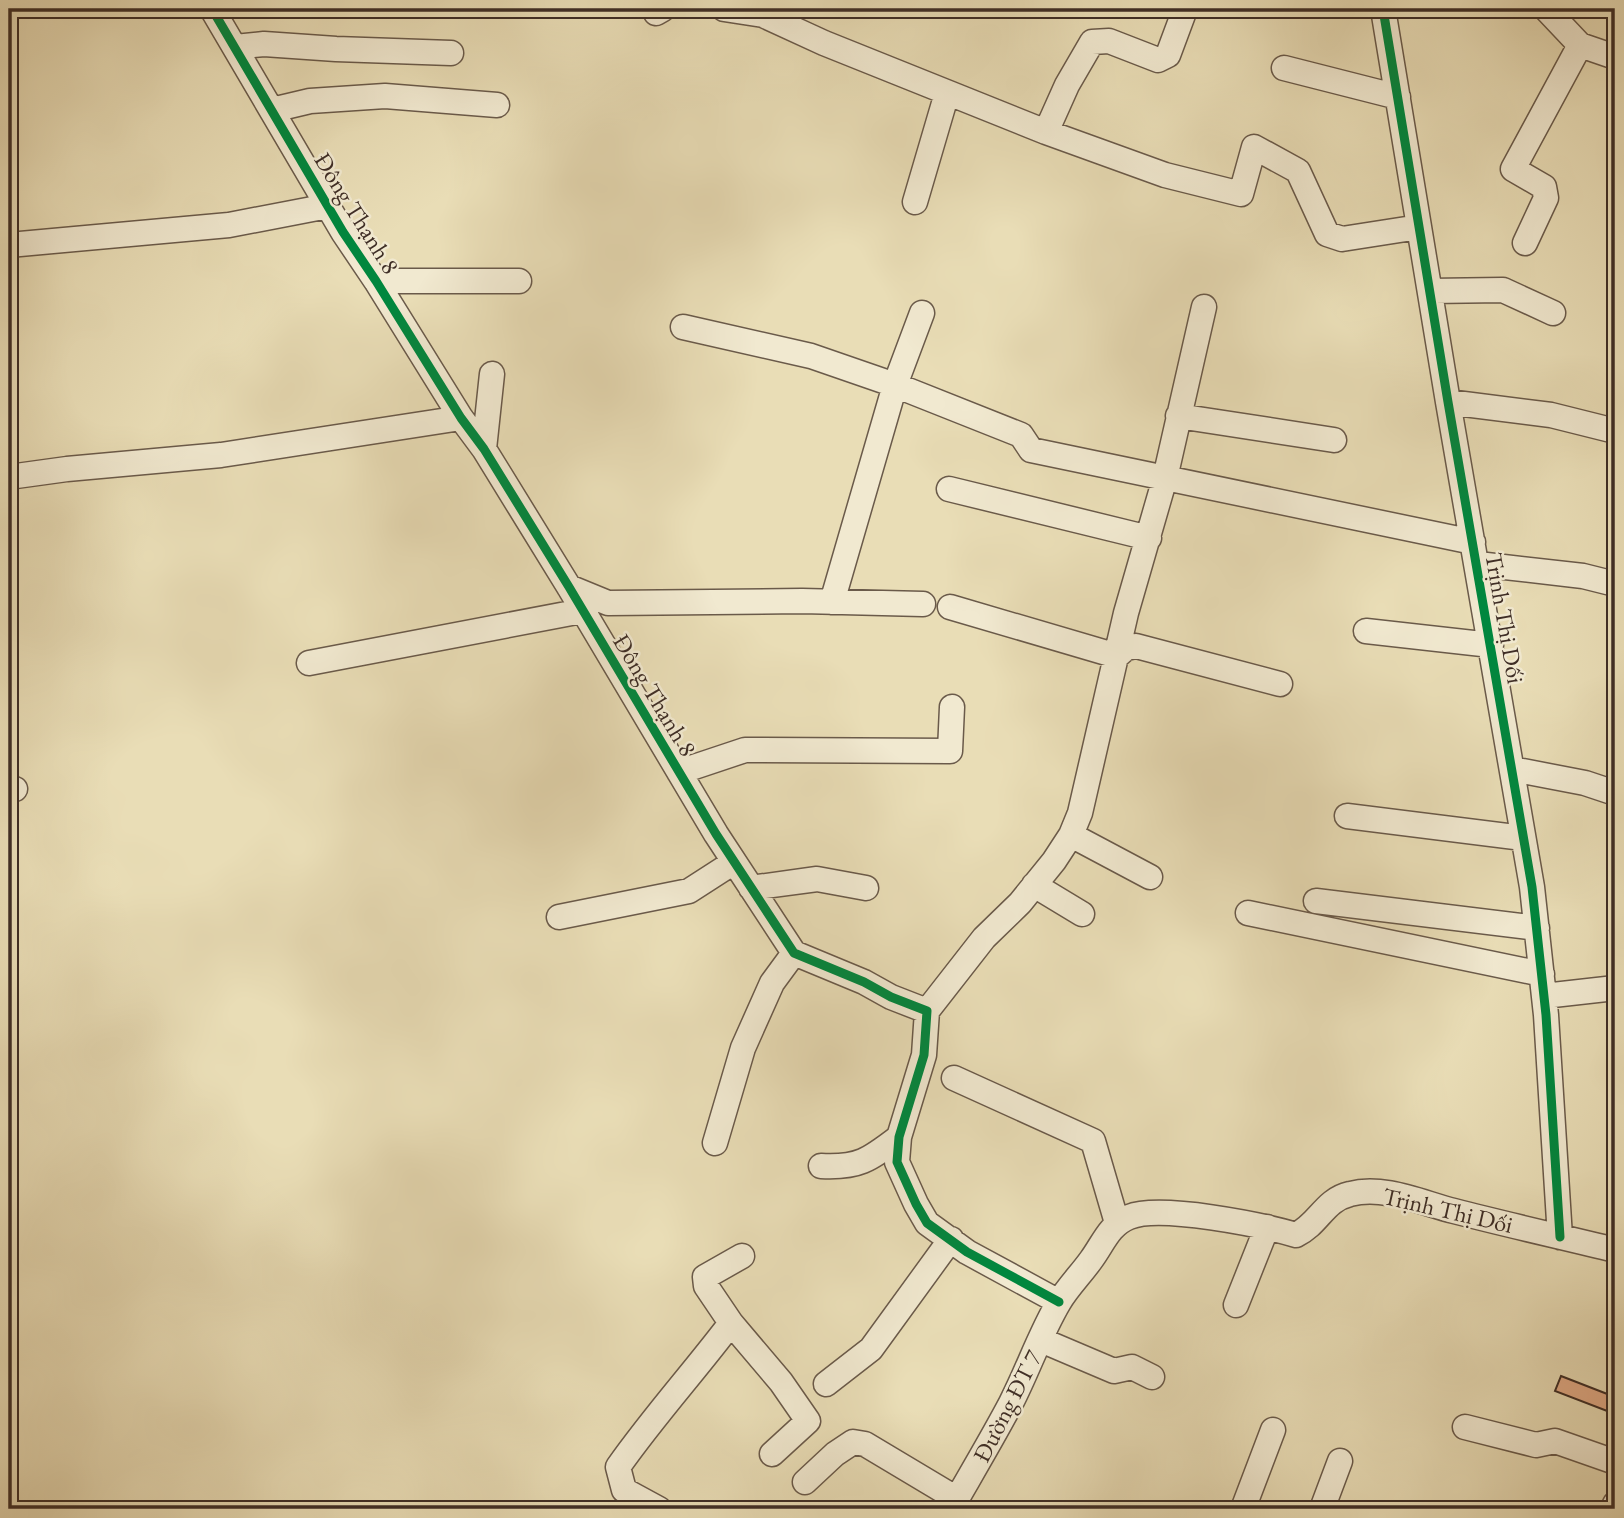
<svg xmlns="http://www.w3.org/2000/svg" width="1624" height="1518" font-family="'EB Garamond',serif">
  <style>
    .building { fill: #e1ab87; stroke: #3f2e26; stroke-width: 2 }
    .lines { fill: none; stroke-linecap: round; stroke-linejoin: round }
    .minor-casing { stroke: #6a5a4a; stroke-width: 27 }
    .minor { stroke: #f1e9d0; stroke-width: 24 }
    .cycleway-casing { stroke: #f1e9d0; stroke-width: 13 }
    .cycleway { stroke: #00873e; stroke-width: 9 }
    .labels { text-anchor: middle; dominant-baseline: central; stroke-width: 5; stroke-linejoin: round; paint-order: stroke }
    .street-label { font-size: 24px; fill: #3f2e26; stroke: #f1e9d0 }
  </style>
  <rect width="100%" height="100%" fill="#e9ddb6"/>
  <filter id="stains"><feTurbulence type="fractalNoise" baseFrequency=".00286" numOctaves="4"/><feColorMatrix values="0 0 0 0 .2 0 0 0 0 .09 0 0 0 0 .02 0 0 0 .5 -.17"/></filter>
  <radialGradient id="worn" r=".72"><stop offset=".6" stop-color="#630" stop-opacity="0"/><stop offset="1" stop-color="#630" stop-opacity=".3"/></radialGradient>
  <path class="building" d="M 1561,1376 L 1615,1397 L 1615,1414 L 1555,1391 Z"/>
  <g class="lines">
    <defs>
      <path id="minor" d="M 212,9 L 343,232 L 376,281 L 461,418 L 484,449 L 569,587 L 716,834 L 794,953 L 864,982 L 891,997 L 927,1011 L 924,1055 L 899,1137 L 897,1162 L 916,1204 L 927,1223 L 967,1252 L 1059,1302
        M 724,9 L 763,15
        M 764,9 L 763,15 L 824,43 L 1046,132 L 1165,175 L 1241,194 L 1254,147 L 1298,171 L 1327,234 L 1342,239 L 1419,227
        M 1383,9 L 1448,402 L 1532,887 L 1546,1015 L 1560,1237
        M 1546,9 L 1580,45 L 1615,57
        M 656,13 L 663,9
        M 235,47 L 264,44 L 336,49 L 451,53
        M 1284,68 L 1398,97
        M 272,110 L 310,101 L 385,96 L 497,105
        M 1046,132 L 1067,85 L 1092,42 L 1109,41 L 1158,60 L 1168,55 L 1184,12
        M 915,202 L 947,93
        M 1525,243 L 1546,198 L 1544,187 L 1513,169 L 1580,45
        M 9,245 L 229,225 L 328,206
        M 376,281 L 519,281
        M 1430,291 L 1503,290 L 1553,313
        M 683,327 L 811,356 L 895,385 L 1021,435 L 1031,450 L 1473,542
        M 1448,402 L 1551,415 L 1615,431
        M 1178,416 L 1334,440
        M 484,449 L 492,374
        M 9,477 L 67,469 L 221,455 L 461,418
        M 949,489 L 1149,538
        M 1478,564 L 1583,576 L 1615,584
        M 569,587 L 608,603 L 802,601 L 923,604
        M 832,602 L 895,385 L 922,313
        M 950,607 L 1117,656 L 1126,648 L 1136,646 L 1280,684
        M 1366,631 L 1491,645
        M 309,663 L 582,611
        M 1512,769 L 1585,783 L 1615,793
        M 679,772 L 745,750 L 950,751 L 952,707
        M 9,790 L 15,789
        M 1347,816 L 1523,838
        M 1071,835 L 1150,877
        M 1034,885 L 1082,914
        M 751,888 L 817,879 L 866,888
        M 1316,901 L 1537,928
        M 1248,913 L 1542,974
        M 559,917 L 689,891 L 734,862
        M 1544,996 L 1615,988
        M 927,1011 L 984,938 L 1020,903 L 1054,861 L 1071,835 L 1080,813 L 1126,613 L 1165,478 L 1204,307
        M 954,1078 L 1093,1141 L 1117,1223
        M 715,1143 L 743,1048 L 772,983 L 794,953
        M 821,1166 C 859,1168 869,1160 899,1137
        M 1236,1305 L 1267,1227
        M 731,1323 L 781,1382 L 808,1421 L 772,1454
        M 1041,1340 L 1114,1371 L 1132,1367 L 1152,1377
        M 826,1384 L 871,1349 L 951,1239
        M 1465,1427 L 1536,1445 L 1555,1441 L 1615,1462
        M 805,1482 L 835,1454 L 853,1442 L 865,1444 L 957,1499
        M 659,1509 L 624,1490 L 618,1467 C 653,1417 694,1372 731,1323 L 706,1286 L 705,1277 L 742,1256
        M 951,1509 C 971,1474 992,1439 1011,1403 C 1028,1370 1040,1334 1059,1302 C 1068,1287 1081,1274 1091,1260 C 1103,1244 1109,1225 1129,1217 C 1160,1204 1262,1225 1296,1235 C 1319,1224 1324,1200 1350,1194 C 1384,1185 1422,1203 1454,1211 C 1508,1225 1562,1237 1615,1250
        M 1243,1509 L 1273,1430
        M 1322,1509 L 1340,1461
        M 1613,1509 L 1615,1504"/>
    </defs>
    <use href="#minor" class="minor-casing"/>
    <use href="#minor" class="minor"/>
    <defs>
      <path id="cycleway" d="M 212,9 L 343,232 L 376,281 L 461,418 L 484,449 L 569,587 L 716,834 L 794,953 L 864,982 L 891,997 L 927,1011 L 924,1055 L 899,1137 L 897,1162 L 916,1204 L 927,1223 L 967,1252 L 1059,1302
        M 1383,9 L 1448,402 L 1532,887 L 1546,1015 L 1560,1237"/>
    </defs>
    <use href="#cycleway" class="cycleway-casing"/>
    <use href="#cycleway" class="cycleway"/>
  </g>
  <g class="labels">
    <g class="street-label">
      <text transform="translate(357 213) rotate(58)">Đông Thạnh 8</text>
      <text transform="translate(1505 618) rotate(80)">Trịnh Thị Dối</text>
      <text transform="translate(655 695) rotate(59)">Đông Thạnh 8</text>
      <text transform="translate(1448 1210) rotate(13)">Trịnh Thị Dối</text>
      <text transform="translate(1007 1406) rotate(-63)">Đường ĐT 7</text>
    </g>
  </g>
  <rect width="1624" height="1518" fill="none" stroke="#e9ddb6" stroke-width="35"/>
  <rect x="10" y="10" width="1603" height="1497" fill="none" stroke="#3f2e26" stroke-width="3.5"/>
  <rect x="18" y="18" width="1589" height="1483" fill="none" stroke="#3f2e26" stroke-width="2"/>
  <rect width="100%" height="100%" filter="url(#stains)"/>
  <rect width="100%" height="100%" fill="url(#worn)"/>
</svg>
